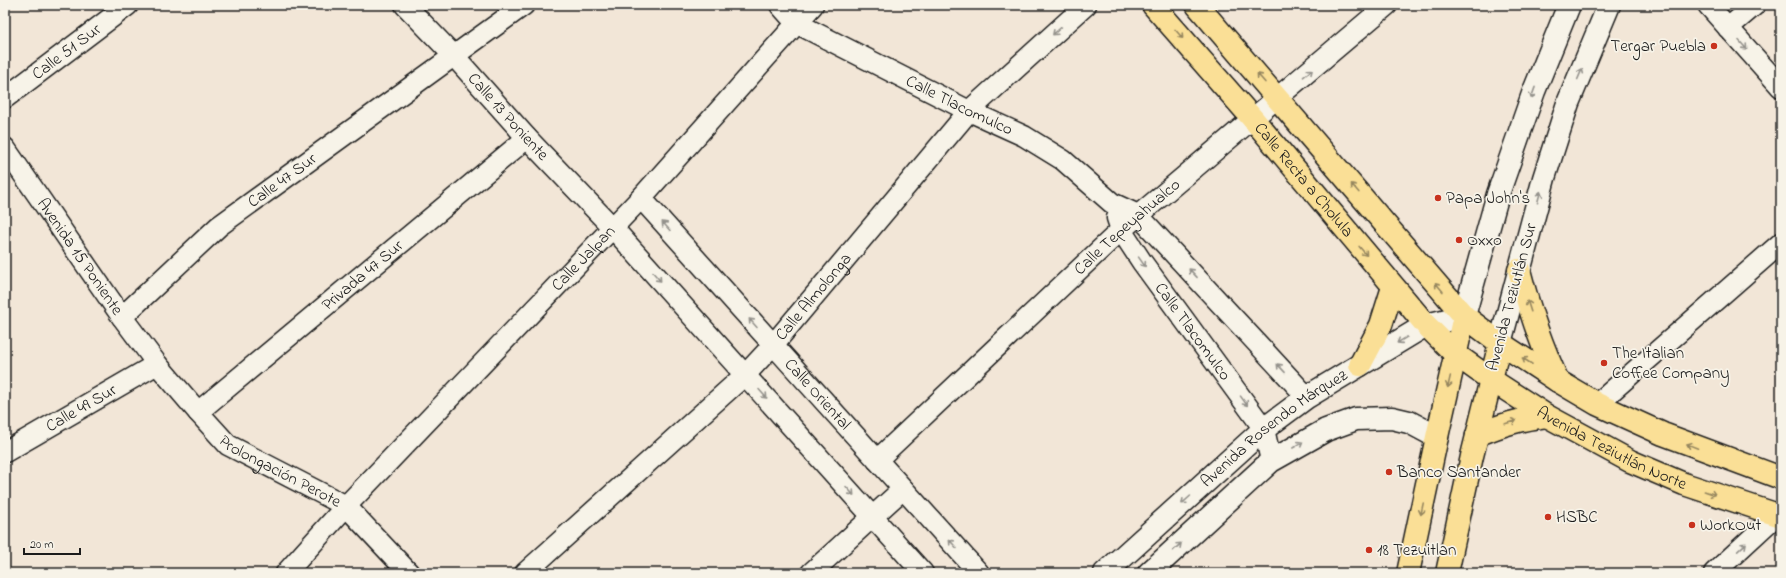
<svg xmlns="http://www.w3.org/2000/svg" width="1786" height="578" font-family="'Indie Flower',sans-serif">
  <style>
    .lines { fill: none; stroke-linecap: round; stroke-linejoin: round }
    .street-casing { stroke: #1c1c1c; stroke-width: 23 }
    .secondary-casing { stroke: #1c1c1c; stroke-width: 25 }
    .primary-casing { stroke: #1c1c1c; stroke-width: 25 }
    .street { stroke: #f7f3e8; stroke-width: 20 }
    .secondary { stroke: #f7f3e8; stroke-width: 22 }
    .primary { stroke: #fadf96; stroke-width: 22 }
    .oneway { stroke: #94928c }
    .oneway2 { stroke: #96875f }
    .poi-dot { fill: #c8321e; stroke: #f7f3e8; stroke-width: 1.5 }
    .labels { text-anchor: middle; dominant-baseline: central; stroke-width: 3.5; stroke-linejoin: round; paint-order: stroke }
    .poi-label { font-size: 17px; fill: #1c1c1c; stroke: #f7f3e8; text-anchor: start }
    .street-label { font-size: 17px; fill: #1c1c1c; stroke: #f7f3e8 }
  </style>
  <rect width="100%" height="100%" fill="#f2e6d7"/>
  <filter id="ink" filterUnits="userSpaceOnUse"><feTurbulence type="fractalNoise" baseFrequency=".025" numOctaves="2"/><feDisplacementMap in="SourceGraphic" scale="8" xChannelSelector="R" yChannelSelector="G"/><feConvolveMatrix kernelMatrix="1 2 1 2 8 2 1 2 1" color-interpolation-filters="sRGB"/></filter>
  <g filter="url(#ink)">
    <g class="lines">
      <defs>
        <g id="street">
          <path id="s1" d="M 405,5 L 455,57 L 527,138 L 612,227 L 923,573"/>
          <path id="s2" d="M 780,5 L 796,23 L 969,111 L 1024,136 L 1063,160 L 1112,203 L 1138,215 L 1307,397"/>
          <path d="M 1708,5 L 1781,87"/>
          <path d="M 1728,28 L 1755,5"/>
          <path id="s3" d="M 5,98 L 128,5"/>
          <path id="s4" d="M 5,148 L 122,317 L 157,364 L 198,412 L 228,445 L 346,506 L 409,573"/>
          <path id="s5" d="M 641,198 L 979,573"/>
          <path id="s6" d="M 1117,218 L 1121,230 L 1142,262 L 1264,429 L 1271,461"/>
          <path id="s7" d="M 122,317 L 219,226 L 524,5"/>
          <path d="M 1597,404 L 1781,243"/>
          <path id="s8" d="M 198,412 L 527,138"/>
          <path id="s9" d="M 5,452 L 157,364"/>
          <path id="s10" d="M 877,460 L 1121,230 L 1387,5"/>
          <path id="s11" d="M 286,573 L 346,506 L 641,198 L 813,5"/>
          <path id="s12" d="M 525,573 L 746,374 L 773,345 L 969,111 L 1086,5"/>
          <path d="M 811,573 L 903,489"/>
          <path d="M 1714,573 L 1781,511"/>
        </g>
        <g id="secondary">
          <path d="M 1500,343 L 1544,178 L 1568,103 L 1609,5"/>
          <path id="s13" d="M 1105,573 L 1264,429 L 1307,397 L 1426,325 L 1464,316 L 1498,194 L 1534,91 L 1569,5"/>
          <path d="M 1149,573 L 1271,461 L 1326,430 L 1356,419 L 1392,418 L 1409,422 L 1437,437"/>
        </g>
        <g id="primary">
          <path id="s14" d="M 1153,5 L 1253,119 L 1426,325 L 1455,354 L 1490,379 L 1547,416 L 1630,461 L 1684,484 L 1781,516"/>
          <path d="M 1197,5 L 1464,316 L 1500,343 L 1558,381 L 1597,404 L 1663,434 L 1781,478"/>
          <path d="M 1519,270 C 1529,309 1541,345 1558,381"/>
          <path d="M 1360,365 L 1381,325 L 1393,287"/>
          <path d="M 1477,435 C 1501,425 1520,419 1547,416"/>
          <path d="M 1408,573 L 1437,437 L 1464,316"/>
          <path d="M 1447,573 L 1472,456 L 1500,343"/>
        </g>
      </defs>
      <use href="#street" class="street-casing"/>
      <use href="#secondary" class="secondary-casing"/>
      <use href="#primary" class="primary-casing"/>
      <use href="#street" class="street"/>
      <use href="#secondary" class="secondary"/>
      <use href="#primary" class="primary"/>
    </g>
    <defs><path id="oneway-shaft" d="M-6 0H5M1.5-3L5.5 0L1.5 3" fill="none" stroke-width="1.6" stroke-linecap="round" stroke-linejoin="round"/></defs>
    <g class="oneway">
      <use href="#oneway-shaft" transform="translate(1057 31) rotate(138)"/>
      <use href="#oneway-shaft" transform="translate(1743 45) rotate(48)"/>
      <use href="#oneway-shaft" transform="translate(1308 73) rotate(-40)"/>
      <use href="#oneway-shaft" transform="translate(1580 74) rotate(-67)"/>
      <use href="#oneway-shaft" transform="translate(1533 93) rotate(110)"/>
      <use href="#oneway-shaft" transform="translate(1539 197) rotate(-75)"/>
      <use href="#oneway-shaft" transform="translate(666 226) rotate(-132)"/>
      <use href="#oneway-shaft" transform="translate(1142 262) rotate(55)"/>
      <use href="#oneway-shaft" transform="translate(1193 273) rotate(-133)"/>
      <use href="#oneway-shaft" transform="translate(657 277) rotate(48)"/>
      <use href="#oneway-shaft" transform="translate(753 323) rotate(-132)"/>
      <use href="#oneway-shaft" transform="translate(1402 340) rotate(149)"/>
      <use href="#oneway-shaft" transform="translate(1281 368) rotate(-133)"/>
      <use href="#oneway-shaft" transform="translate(763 394) rotate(48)"/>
      <use href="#oneway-shaft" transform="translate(1244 401) rotate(54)"/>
      <use href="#oneway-shaft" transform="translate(1298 445) rotate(-30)"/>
      <use href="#oneway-shaft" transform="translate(850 491) rotate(48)"/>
      <use href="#oneway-shaft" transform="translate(1186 500) rotate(138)"/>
      <use href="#oneway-shaft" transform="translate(953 544) rotate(-132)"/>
      <use href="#oneway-shaft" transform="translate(1177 547) rotate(-43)"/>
      <use href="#oneway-shaft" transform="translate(1742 547) rotate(-43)"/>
    </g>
    <g class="oneway2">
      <use href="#oneway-shaft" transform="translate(1179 34) rotate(49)"/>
      <use href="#oneway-shaft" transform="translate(1261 78) rotate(-131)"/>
      <use href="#oneway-shaft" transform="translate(1355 188) rotate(-130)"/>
      <use href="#oneway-shaft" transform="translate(1363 251) rotate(50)"/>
      <use href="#oneway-shaft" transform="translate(1439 287) rotate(-130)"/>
      <use href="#oneway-shaft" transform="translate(1529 306) rotate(-108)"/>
      <use href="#oneway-shaft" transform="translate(1527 361) rotate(-147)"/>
      <use href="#oneway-shaft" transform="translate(1449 382) rotate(103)"/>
      <use href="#oneway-shaft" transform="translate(1511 422) rotate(-16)"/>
      <use href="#oneway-shaft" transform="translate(1692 446) rotate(-158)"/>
      <use href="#oneway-shaft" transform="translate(1710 493) rotate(19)"/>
      <use href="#oneway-shaft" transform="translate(1422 509) rotate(102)"/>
    </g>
  </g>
  <g class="poi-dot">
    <circle cx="1714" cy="46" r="4"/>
    <circle cx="1438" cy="198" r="4"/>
    <circle cx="1459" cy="240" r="4"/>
    <circle cx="1604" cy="363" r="4"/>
    <circle cx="1389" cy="472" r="4"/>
    <circle cx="1548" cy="517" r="4"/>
    <circle cx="1692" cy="525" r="4"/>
    <circle cx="1369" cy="550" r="4"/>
  </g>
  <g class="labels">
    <g class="poi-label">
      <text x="1706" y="46" text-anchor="end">Tergar Puebla</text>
      <text x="1446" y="198">Papa John's</text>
      <text x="1467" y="240">Oxxo</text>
      <text x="1612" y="353">The Italian<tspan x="1612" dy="20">Coffee Company</tspan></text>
      <text x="1397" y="472">Banco Santander</text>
      <text x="1556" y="517">HSBC</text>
      <text x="1700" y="525">WorkOut</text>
      <text x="1377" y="550">18 Tezuitlan</text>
    </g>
    <g class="street-label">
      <text stroke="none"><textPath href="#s3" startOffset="77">Calle 51 Sur</textPath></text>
      <text stroke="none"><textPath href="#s2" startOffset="207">Calle Tlacomulco</textPath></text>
      <text stroke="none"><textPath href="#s1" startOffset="152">Calle 13 Poniente</textPath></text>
      <text stroke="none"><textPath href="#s14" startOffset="231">Calle Recta a Cholula</textPath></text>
      <text stroke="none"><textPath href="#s7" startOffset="211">Calle 47 Sur</textPath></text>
      <text stroke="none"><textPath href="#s10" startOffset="342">Calle Tepeyahualco</textPath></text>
      <text stroke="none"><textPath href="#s4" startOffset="132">Avenida 15 Poniente</textPath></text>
      <text stroke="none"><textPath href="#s11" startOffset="433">Calle Jalpan</textPath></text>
      <text stroke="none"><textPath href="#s8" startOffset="214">Privada 47 Sur</textPath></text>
      <text stroke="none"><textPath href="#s12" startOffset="400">Calle Almolonga</textPath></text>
      <text transform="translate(1512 297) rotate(-75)">Avenida Teziutlán Sur</text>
      <text stroke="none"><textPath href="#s6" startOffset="137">Calle Tlacomulco</textPath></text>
      <text stroke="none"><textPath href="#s5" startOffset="264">Calle Oriental</textPath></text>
      <text stroke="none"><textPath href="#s9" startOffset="88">Calle 49 Sur</textPath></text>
      <text stroke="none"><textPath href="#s13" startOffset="223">Avenida Rosendo Márquez</textPath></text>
      <text stroke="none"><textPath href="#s14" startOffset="645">Avenida Teziutlán Norte</textPath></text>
      <text stroke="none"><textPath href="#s4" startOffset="430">Prolongación Perote</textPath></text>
    </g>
  </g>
  <rect width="1786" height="578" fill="none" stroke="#f7f3e8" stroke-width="20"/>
  <rect x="10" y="10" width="1766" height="558" fill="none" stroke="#1c1c1c" stroke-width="1.5" filter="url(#ink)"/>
  <path d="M24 548v6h56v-6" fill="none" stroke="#1c1c1c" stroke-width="2"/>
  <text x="30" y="548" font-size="12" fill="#1c1c1c" stroke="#f7f3e8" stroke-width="3" paint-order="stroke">20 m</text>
</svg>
